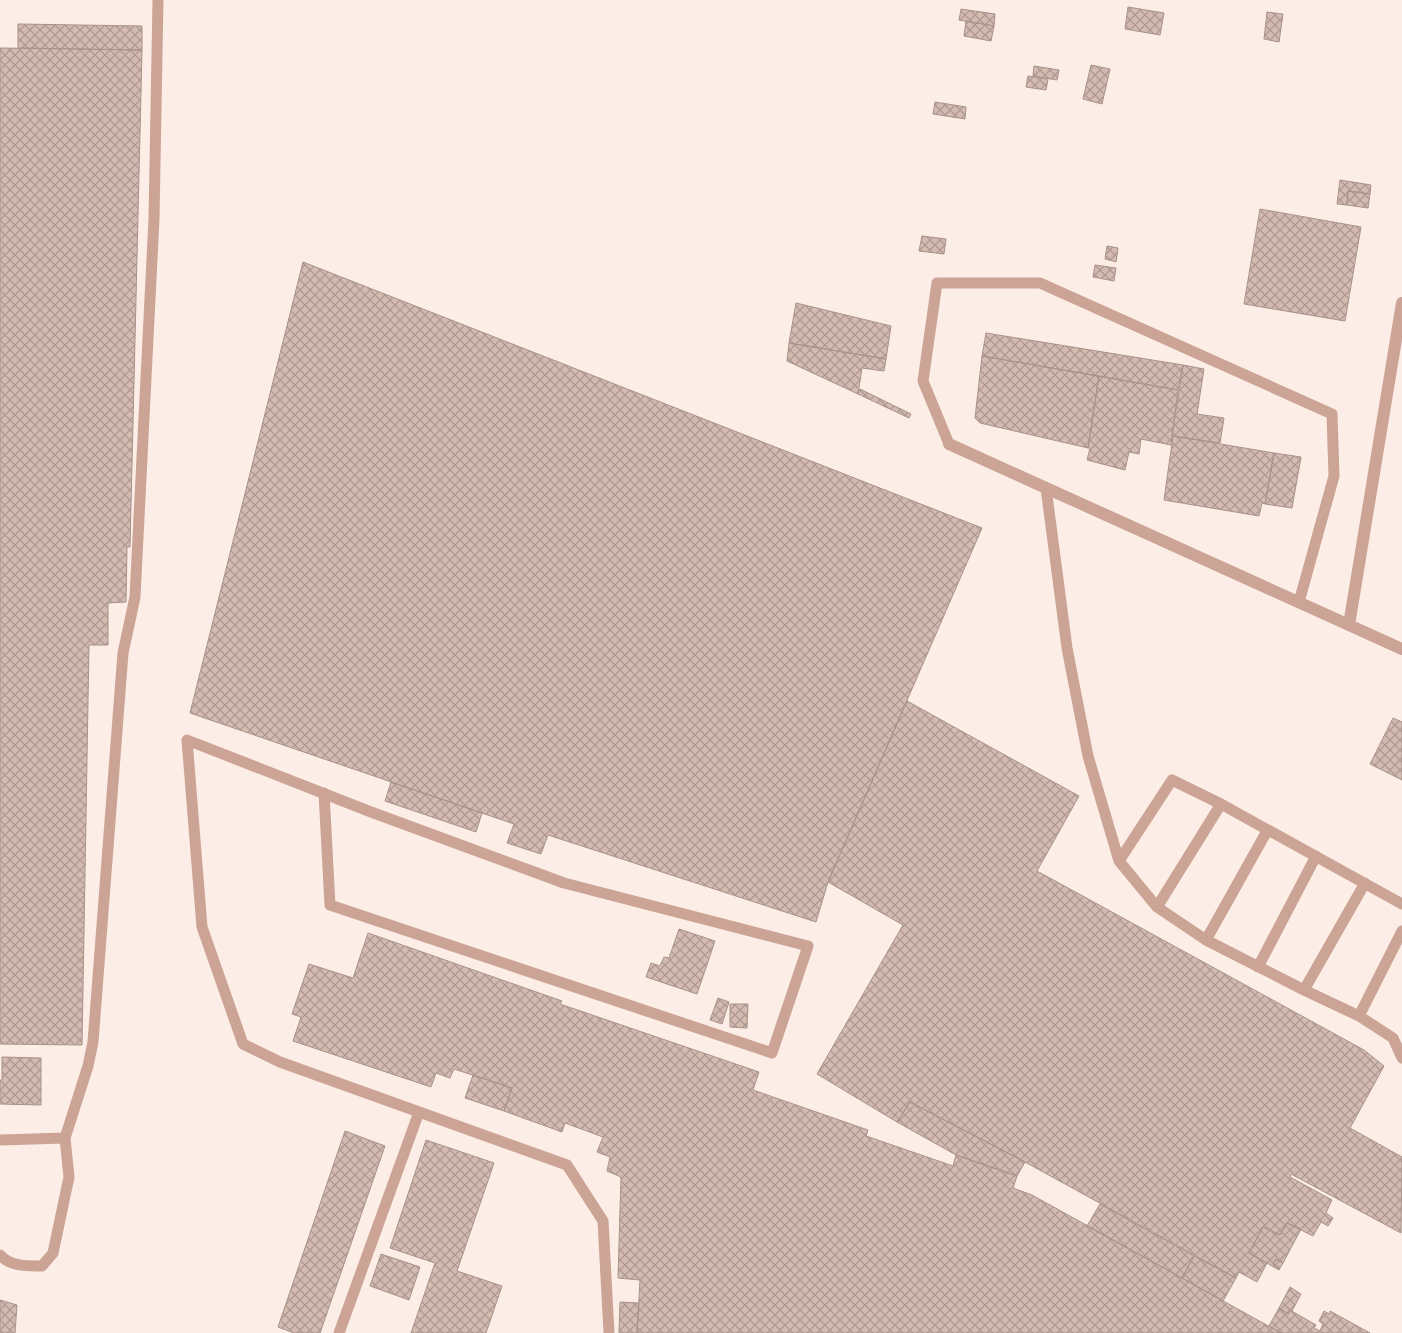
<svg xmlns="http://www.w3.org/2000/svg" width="1402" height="1333" font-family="'Roboto Condensed',sans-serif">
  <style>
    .building { fill: url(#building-cross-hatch); stroke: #a89289 }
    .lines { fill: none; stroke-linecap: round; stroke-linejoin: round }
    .service { stroke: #cca495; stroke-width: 11 }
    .minor { stroke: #cca495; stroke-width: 12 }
  </style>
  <defs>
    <pattern id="building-cross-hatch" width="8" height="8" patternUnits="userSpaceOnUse" patternTransform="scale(1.25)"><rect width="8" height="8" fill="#d3bbb2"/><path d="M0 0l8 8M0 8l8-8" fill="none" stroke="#ad9992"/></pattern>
  </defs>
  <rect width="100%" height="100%" fill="#fcede7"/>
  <path class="building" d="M 1128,7 L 1164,13 L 1160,35 L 1125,29 Z
    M 961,9 L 995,14 L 994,26 L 959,20 Z
    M 1267,12 L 1283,14 L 1279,42 L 1264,39 Z
    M 966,21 L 994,26 L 991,41 L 964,36 Z
    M 18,24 L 142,26 L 142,50 L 18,48 Z
    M 0,48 L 142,50 L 130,547 L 127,547 L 126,602 L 108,603 L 108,645 L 89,645 L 82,1045 L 0,1044 Z
    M 1091,65 L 1110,69 L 1102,104 L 1083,99 Z
    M 1034,66 L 1059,70 L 1057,80 L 1033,76 Z
    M 1028,76 L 1048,79 L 1046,90 L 1026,87 Z
    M 935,102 L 966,107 L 965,119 L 933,114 Z
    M 1340,180 L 1371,185 L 1370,194 L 1348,191 L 1347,205 L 1337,204 Z
    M 1348,191 L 1370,194 L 1368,208 L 1347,205 Z
    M 1260,209 L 1361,227 L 1345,321 L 1244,304 Z
    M 922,236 L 946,239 L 944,254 L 919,251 Z
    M 1107,246 L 1118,248 L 1116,262 L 1105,259 Z
    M 303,262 L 982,528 L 828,882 L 816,922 L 548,835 L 541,854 L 507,843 L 514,824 L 190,713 Z
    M 1095,265 L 1116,268 L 1114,281 L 1093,277 Z
    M 796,303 L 891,326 L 886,359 L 789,343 Z
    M 986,333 L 1183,365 L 1178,390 L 982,356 Z
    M 789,343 L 886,359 L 884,371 L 862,368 L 858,394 L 787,361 Z
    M 982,356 L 1099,376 L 1088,448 L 980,423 L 975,418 Z
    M 1183,365 L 1204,369 L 1197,414 L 1224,418 L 1220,443 L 1172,436 Z
    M 1099,376 L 1178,390 L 1171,445 L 1141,439 L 1139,454 L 1129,452 L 1125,470 L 1087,460 L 1090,448 L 1088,448 Z
    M 860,389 L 911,414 L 909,418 L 858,394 Z
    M 1173,436 L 1274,453 L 1265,504 L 1262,503 L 1259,516 L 1164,500 Z
    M 1274,453 L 1301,457 L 1292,508 L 1265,504 Z
    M 907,701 L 1079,796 L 1037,871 L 1364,1050 L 1384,1066 L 1350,1128 L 1402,1157 L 1401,1233 L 1291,1174 L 1290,1177 L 1332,1200 L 1326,1213 L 1333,1218 L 1328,1226 L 1321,1222 L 1313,1236 L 1287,1223 L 1280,1235 L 1263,1227 L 1249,1253 L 1267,1263 L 1257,1282 L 1239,1272 L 1236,1278 L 1025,1162 L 910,1102 L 897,1122 L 817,1074 L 903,925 L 828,882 Z
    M 1393,718 L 1402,722 L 1402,780 L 1370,764 Z
    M 391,782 L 482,813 L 476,832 L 385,801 Z
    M 679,929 L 715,941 L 697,994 L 646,977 L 651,963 L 660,966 L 664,957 L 669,958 Z
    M 368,933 L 562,1001 L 560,1004 L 759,1072 L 753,1090 L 868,1130 L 866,1136 L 953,1166 L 956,1155 L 1017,1176 L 1013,1188 L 1032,1195 L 1281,1333 L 637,1333 L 640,1280 L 618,1278 L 621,1177 L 607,1171 L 610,1157 L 597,1152 L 603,1137 L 565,1123 L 562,1132 L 504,1111 L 512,1088 L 454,1069 L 450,1078 L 436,1073 L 431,1087 L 293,1041 L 301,1017 L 292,1014 L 309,964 L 353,978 Z
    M 718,998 L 729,1002 L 722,1024 L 710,1020 Z
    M 730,1004 L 748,1004 L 747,1028 L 730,1027 Z
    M 2,1057 L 41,1058 L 41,1105 L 0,1104 L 0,1080 L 2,1080 Z
    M 473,1075 L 512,1088 L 504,1111 L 465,1098 Z
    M 910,1102 L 1025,1162 L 1017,1176 L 956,1155 L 897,1122 Z
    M 345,1131 L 385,1146 L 320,1333 L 294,1333 L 278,1327 Z
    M 426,1140 L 494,1163 L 457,1271 L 502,1286 L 486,1333 L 411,1333 L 435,1263 L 390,1248 Z
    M 1100,1204 L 1194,1256 L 1182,1278 L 1087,1226 Z
    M 1287,1223 L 1301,1229 L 1283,1263 L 1276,1259 L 1273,1264 L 1280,1268 L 1279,1270 L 1249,1253 L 1263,1227 L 1280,1235 Z
    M 381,1254 L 420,1267 L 409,1300 L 370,1286 Z
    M 1194,1256 L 1236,1278 L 1223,1301 L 1182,1278 Z
    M 1276,1259 L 1283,1263 L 1280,1268 L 1273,1264 Z
    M 1290,1287 L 1301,1294 L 1292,1311 L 1290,1310 L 1288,1314 L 1279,1308 Z
    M 0,1300 L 17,1305 L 15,1333 L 0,1333 Z
    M 620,1302 L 639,1303 L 637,1333 L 619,1333 Z
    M 1279,1308 L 1288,1314 L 1290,1310 L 1316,1325 L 1314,1328 L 1320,1331 L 1323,1324 L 1319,1321 L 1324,1311 L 1329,1314 L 1330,1311 L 1370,1333 L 1281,1333 L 1269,1326 Z"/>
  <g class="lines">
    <path class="service" d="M 949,444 L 923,381 L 937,283 L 1040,283 L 1332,414 L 1334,476 L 1299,602
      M 1046,488 L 1067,648 L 1088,756 L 1119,861 L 1157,907 L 1206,940 L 1304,990 L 1359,1016 L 1393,1038 L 1402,1058
      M 324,793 L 330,905 L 772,1053 L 808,946 L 564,883 L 371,812 L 187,740 L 202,927 L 243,1044 L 280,1062 L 567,1165 L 603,1221 L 609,1333
      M 1119,861 L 1172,780 L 1221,804 L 1402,904
      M 1157,907 L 1221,804
      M 1206,940 L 1267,831
      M 1258,967 L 1316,856
      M 1304,990 L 1365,883
      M 1359,1016 L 1402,931
      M 65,1138 L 88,1066 L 93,1042 L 123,653 L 135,597 L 154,219 L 158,0
      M 0,1140 L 65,1138 L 69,1177 L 53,1253 L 42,1266 C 27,1266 11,1267 0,1255
      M 339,1333 L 419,1112"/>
    <path class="minor" d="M 949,444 L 1402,649
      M 1349,625 L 1402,303"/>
  </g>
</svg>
